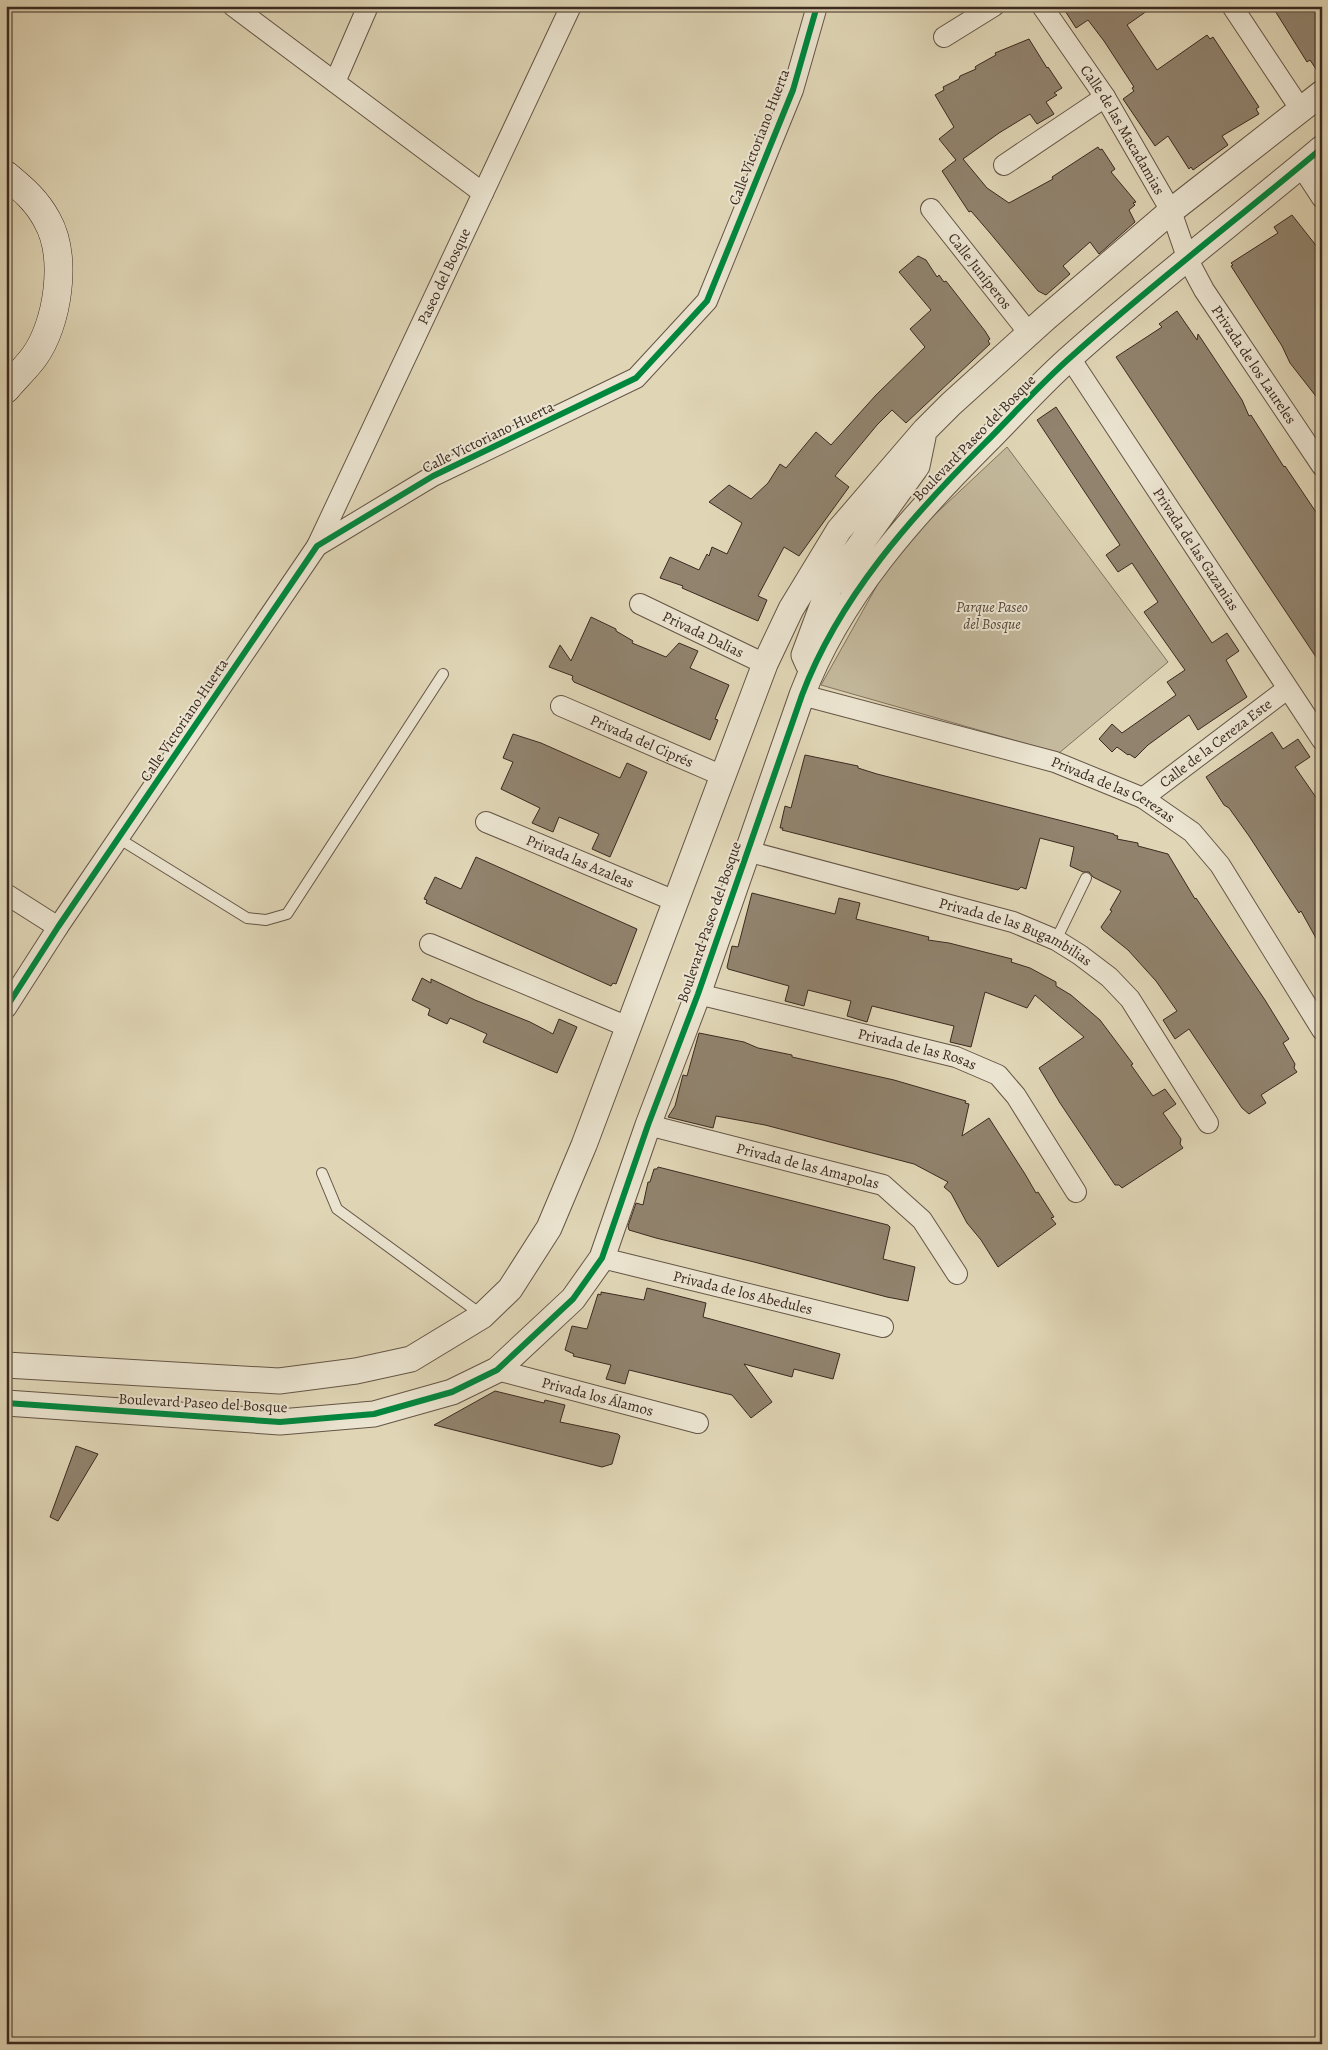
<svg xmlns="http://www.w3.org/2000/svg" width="1328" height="2050" font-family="Alegreya,serif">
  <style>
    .green { fill: #c4b99d; stroke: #80725f }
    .building { fill: #91836e; stroke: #3b2a21 }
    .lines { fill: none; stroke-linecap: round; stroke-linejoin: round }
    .service-casing { stroke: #645546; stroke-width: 12 }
    .minor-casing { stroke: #645546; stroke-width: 22 }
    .tertiary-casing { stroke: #645546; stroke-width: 27 }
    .secondary-casing { stroke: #3b2a21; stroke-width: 29 }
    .service { stroke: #ebe4d0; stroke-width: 10 }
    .minor { stroke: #ebe4d0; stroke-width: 20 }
    .tertiary { stroke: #ebe4d0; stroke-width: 25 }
    .secondary { stroke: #ebe4d0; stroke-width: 28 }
    .cycleway-casing { stroke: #ebe4d0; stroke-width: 9 }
    .cycleway { stroke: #00873e; stroke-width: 6 }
    .labels { text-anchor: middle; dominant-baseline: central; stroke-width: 4; stroke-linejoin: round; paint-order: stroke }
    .street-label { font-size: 15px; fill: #3b2a21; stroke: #ebe4d0 }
    .park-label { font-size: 15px; font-style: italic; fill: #56473a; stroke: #ebe4d0 }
  </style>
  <rect width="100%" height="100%" fill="#e0d6b6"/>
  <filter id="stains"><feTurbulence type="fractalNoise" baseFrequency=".004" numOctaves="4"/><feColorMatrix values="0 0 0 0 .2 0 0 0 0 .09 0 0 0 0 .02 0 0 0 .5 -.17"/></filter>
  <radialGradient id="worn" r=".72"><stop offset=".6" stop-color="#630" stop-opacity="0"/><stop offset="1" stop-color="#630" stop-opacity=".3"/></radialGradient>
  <path class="green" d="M 1007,447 L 1168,662 L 1059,753 L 821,685 L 897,550 Z"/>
  <path class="building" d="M 1062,6 L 1154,6 L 1127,25 L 1157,70 L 1207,35 L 1210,39 L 1213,37 L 1259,107 L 1256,109 L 1259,114 L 1222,136 L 1228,145 L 1193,170 L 1191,167 L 1189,169 L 1168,136 L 1155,146 L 1123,99 L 1134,91 L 1132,88 L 1134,87 L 1104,41 L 1088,20 L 1076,28 Z
    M 1272,6 L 1322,6 L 1322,78 L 1310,60 L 1307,62 Z
    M 1029,39 L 1047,68 L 1048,67 L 1062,88 L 1054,93 L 1057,95 L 1046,102 L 1054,114 L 1037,124 L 1030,114 L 999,133 L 963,159 L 987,188 L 1009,203 L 1053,179 L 1052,177 L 1098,147 L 1100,150 L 1102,149 L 1115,169 L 1111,172 L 1136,202 L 1133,203 L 1135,205 L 1129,210 L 1135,222 L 1099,254 L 1090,242 L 1063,266 L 1070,274 L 1046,295 L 1038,291 L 990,233 L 971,211 L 969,212 L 942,171 L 956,160 L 939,139 L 954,127 L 935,95 L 944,90 L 943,87 L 959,79 L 960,76 L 976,69 L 975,67 L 978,65 L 996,55 L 995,53 Z
    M 1292,215 L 1318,248 L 1322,256 L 1322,404 L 1290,363 L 1282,346 L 1231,266 L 1233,265 L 1231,263 L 1278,233 L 1274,227 Z
    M 918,256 L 926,260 L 937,277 L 939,275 L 944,282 L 946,281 L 985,331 L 990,339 L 988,341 L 990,344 L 906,423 L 892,410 L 877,425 L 843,466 L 835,476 L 849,487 L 799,556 L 784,547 L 758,596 L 767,600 L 758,621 L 682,588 L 683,586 L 660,578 L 670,557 L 699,570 L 707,554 L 709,556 L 712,547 L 727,554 L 742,523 L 709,502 L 729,485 L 751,499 L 768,483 L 780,464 L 786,468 L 816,432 L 831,445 L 876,395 L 925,347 L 910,329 L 931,310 L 899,272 Z
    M 1177,311 L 1197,340 L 1198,334 L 1242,400 L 1249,416 L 1251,415 L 1284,467 L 1285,466 L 1322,521 L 1322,666 L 1116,357 L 1162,327 L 1159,324 Z
    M 1056,407 L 1212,643 L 1227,633 L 1239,651 L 1226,660 L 1247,697 L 1198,730 L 1189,715 L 1148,745 L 1135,758 L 1129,754 L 1128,755 L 1117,747 L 1112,752 L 1099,739 L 1112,724 L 1122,733 L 1176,695 L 1167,682 L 1185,670 L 1144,612 L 1158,602 L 1132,563 L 1118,572 L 1106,555 L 1120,545 L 1037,420 Z
    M 591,617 L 616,629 L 616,631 L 633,641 L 632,643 L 666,657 L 679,643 L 698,651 L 690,668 L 729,685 L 715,719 L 718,720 L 710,740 L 574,682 L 572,679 L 573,676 L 549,667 L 560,645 L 571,661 Z
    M 1272,732 L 1283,749 L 1298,739 L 1310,757 L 1295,767 L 1322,806 L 1322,949 L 1301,911 L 1299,913 L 1249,836 L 1229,808 L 1224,805 L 1206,777 Z
    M 513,734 L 541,743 L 620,778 L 627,763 L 647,772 L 610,857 L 592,849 L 599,834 L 559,817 L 553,832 L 532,823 L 540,808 L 501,789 L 513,762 L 503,758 Z
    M 805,755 L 858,766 L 858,768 L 877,774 L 1114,834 L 1114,835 L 1118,836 L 1117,839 L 1138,843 L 1138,846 L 1168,854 L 1195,899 L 1196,898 L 1265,1000 L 1289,1039 L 1283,1043 L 1295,1064 L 1294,1068 L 1297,1072 L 1261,1095 L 1266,1103 L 1249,1114 L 1242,1108 L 1189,1029 L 1175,1039 L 1163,1020 L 1177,1011 L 1156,981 L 1128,950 L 1103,930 L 1101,927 L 1112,911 L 1110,910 L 1121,891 L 1093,877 L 1089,872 L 1083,872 L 1070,866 L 1074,847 L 1040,838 L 1026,889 L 1021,887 L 1018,890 L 782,830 L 783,828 L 780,828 L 785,806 L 791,808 Z
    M 476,857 L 637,929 L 616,984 L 613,983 L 611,986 L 426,903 L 427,900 L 424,899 L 435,877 L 461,889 Z
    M 752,893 L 835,914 L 839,898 L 860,903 L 856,919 L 929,937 L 928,940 L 949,943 L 1012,959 L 1011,962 L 1030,968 L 1056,982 L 1056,986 L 1071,995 L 1100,1020 L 1133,1064 L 1131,1065 L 1153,1096 L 1165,1089 L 1176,1104 L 1163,1113 L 1181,1139 L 1180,1144 L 1183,1148 L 1122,1188 L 1119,1185 L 1115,1185 L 1060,1103 L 1039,1068 L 1084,1037 L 1035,995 L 1027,1008 L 985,992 L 971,1047 L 950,1042 L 954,1026 L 872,1006 L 867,1022 L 847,1016 L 851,1001 L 808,990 L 804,1006 L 785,1001 L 789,986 L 728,969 L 727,967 L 732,946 L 738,947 Z
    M 422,978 L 431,983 L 431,979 L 475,1000 L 530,1022 L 553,1034 L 559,1019 L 577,1027 L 557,1073 L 483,1042 L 487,1034 L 467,1025 L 450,1018 L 447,1024 L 428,1015 L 430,1009 L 412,1000 Z
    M 699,1033 L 744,1042 L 758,1048 L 792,1055 L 792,1057 L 894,1080 L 966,1101 L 965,1103 L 969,1104 L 962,1136 L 989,1118 L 1025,1174 L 1036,1193 L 1038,1192 L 1054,1217 L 1051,1218 L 1056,1224 L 998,1267 L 981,1240 L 967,1223 L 951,1193 L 944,1187 L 948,1182 L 914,1164 L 765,1125 L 716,1116 L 713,1128 L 668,1117 L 675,1106 L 683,1075 L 687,1076 Z
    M 658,1167 L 888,1225 L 890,1227 L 883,1259 L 915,1267 L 908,1301 L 887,1297 L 754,1262 L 656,1238 L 629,1230 L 628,1226 L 636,1203 L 643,1205 L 648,1182 L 650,1182 L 654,1169 L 657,1169 Z
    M 647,1288 L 706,1303 L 703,1317 L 840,1354 L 833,1379 L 794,1369 L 792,1377 L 744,1364 L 772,1402 L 751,1418 L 732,1395 L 629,1370 L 625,1384 L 606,1379 L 611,1365 L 573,1356 L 574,1354 L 565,1350 L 572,1326 L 587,1329 L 598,1294 L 601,1295 L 601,1292 L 644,1300 Z
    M 495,1391 L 544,1403 L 545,1400 L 565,1405 L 560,1422 L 618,1434 L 620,1436 L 612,1464 L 602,1467 L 434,1425 Z
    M 76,1446 L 98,1454 L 58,1521 L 50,1517 Z"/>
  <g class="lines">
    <defs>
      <path id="service" d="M 118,838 L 247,918 L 266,920 L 287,914 L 443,674
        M 1056,940 L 1086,878
        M 322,1173 L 337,1209 L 482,1315"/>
      <g id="minor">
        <path d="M 233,6 L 483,193"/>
        <path id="s1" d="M 1042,6 L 1105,97 L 1171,211 L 1188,260 L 1204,290 L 1322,466"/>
        <path d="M 1232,6 L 1301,110"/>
        <path d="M 944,37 L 994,6"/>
        <path d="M 335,82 L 368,6"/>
        <path d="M 1004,165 L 1105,97"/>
        <path d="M 1301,166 L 1322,198"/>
        <path id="s2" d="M 931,209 L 1029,333"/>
        <path id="s3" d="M 1070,358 L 1322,740"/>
        <path id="s4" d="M 317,546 L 571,6"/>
        <path id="s5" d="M 640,604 L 765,664"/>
        <path id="s6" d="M 802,695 L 1055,762 L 1143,798 L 1192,832 L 1220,865 L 1322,1030"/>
        <path id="s7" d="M 561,706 L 723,776"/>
        <path id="s8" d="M 1143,798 L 1287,689"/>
        <path id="s9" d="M 486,822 L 675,901"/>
        <path id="s10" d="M 747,851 L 1013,922 L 1056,940 L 1080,955 L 1109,977 L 1130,999 L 1208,1123"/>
        <path d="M 6,894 L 58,927"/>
        <path d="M 430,944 L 628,1027"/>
        <path id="s11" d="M 698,994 L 956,1057 L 998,1075 L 1016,1096 L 1076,1192"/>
        <path d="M 6,1008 L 58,927 L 317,546 L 433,476 L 636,378 L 707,301 L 793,90 L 817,6"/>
        <path id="s12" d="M 648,1125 L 883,1185 L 922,1220 L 957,1274"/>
        <path id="s13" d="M 602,1258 L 883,1327"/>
        <path id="s14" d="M 497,1370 L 698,1423"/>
      </g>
      <path id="tertiary" d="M 808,664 L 804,655 L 829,588 L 917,466 L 923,437
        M 6,1365 L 279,1381 L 356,1371 L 411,1359 L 482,1316 L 510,1289 L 549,1228 L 584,1145 L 765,664 L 791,609 L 839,530 L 925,430 L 951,404 L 1046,318 L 1171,211 L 1322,93
        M 6,1403 L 280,1422 L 374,1414 L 452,1392 L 497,1370 L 573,1299 L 602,1258 L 648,1125 L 698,994 L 802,695 C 839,597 912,516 985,443 C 1014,414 1041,383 1072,356 C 1152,284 1239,218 1322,148"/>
      <path id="secondary" d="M 6,175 C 23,189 37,201 47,220 C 68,257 58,324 34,357 C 26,368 15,378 6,389"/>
    </defs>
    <use href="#service" class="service-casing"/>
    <use href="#minor" class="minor-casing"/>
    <use href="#tertiary" class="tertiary-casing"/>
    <use href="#secondary" class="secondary-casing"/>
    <use href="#service" class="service"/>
    <use href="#minor" class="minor"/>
    <use href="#tertiary" class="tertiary"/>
    <use href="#secondary" class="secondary"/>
    <defs>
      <path id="cycleway" d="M 6,1008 L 58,927 L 317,546 L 433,476 L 636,378 L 707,301 L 793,90 L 817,6
        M 6,1403 L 280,1422 L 374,1414 L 452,1392 L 497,1370 L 573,1299 L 602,1258 L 648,1125 L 698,994 L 802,695 C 839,597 912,516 985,443 C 1014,414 1041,383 1072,356 C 1152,284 1239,218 1322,148"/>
    </defs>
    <use href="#cycleway" class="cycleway-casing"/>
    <use href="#cycleway" class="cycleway"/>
  </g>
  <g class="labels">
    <g class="street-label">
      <text stroke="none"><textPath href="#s1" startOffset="148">Calle de las Macadamias</textPath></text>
      <text transform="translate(759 137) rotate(-69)">Calle Victoriano Huerta</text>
      <text stroke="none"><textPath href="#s2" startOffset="79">Calle Juníperos</textPath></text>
      <text stroke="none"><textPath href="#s4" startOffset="298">Paseo del Bosque</textPath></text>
      <text stroke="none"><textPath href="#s1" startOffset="418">Privada de los Laureles</textPath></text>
      <text transform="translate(488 437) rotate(-26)">Calle Victoriano Huerta</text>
      <text transform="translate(974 438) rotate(-46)">Boulevard Paseo del Bosque</text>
      <text stroke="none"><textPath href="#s3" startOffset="229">Privada de las Gazanias</textPath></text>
      <text stroke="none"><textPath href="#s5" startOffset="70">Privada Dalias</textPath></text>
      <text transform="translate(184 720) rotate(-56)">Calle Victoriano Huerta</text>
      <text stroke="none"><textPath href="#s7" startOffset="88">Privada del Ciprés</textPath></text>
      <text stroke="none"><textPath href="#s8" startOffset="91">Calle de la Cereza Este</textPath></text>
      <text stroke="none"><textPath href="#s6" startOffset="326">Privada de las Cerezas</textPath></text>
      <text stroke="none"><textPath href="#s9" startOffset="102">Privada las Azaleas</textPath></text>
      <text transform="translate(709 922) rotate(-71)">Boulevard Paseo del Bosque</text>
      <text stroke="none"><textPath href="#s10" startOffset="281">Privada de las Bugambilias</textPath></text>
      <text stroke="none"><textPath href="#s11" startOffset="226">Privada de las Rosas</textPath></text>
      <text stroke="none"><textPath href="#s12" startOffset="165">Privada de las Amapolas</textPath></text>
      <text stroke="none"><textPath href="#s13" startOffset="145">Privada de los Abedules</textPath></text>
      <text stroke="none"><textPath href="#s14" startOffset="104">Privada los Álamos</textPath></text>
      <text transform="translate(203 1403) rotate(3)">Boulevard Paseo del Bosque</text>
    </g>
    <g class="park-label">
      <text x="992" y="607">Parque Paseo<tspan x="992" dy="17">del Bosque</tspan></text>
    </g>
  </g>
  <rect width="1328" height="2050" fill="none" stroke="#e0d6b6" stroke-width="25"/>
  <rect x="8" y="8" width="1313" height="2035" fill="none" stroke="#3b2a21" stroke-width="2.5"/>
  <rect x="12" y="12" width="1303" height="2025" fill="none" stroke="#3b2a21"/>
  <rect width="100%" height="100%" filter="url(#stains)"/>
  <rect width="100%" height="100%" fill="url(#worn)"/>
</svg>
